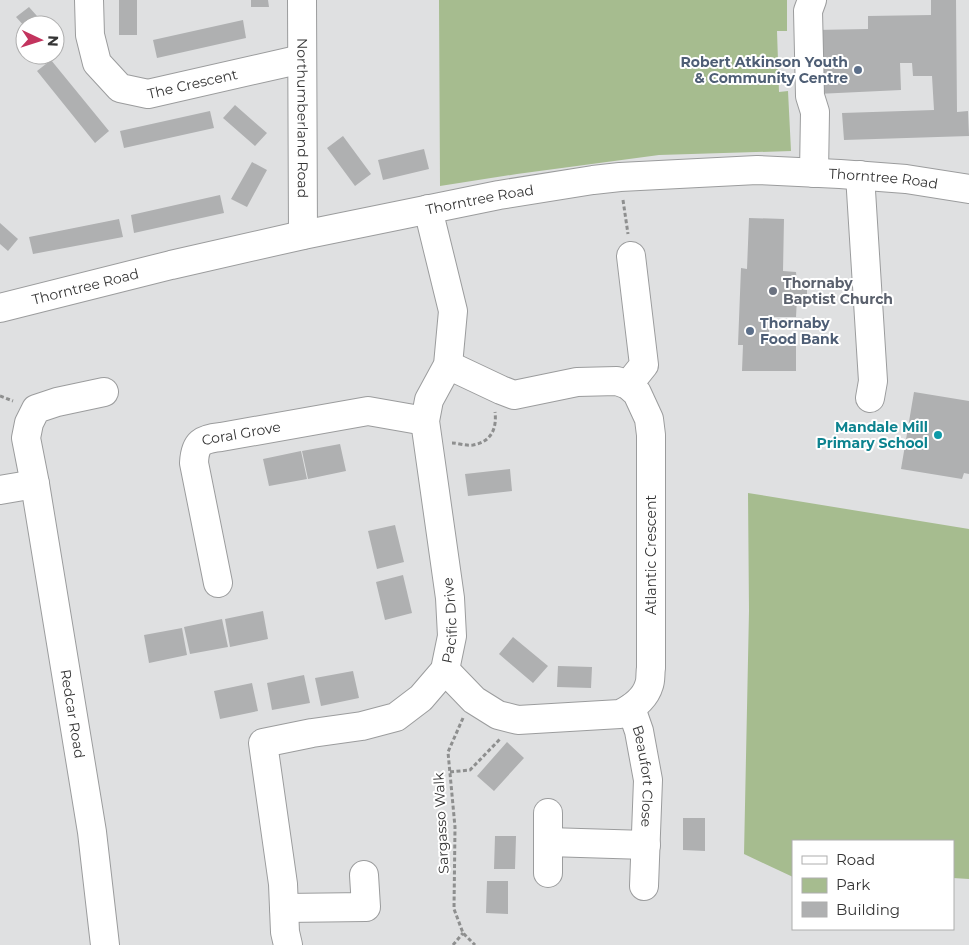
<svg xmlns="http://www.w3.org/2000/svg" width="969" height="945" font-family="Montserrat,sans-serif">
  <style>
    .green { fill: #a6bc8f }
    .building { fill: #afb0b1 }
    .lines { fill: none; stroke-linecap: round; stroke-linejoin: round }
    .minor-casing { stroke: #9b9c9d; stroke-width: 30 }
    .path { stroke: #8e8f8f; stroke-width: 3; stroke-dasharray: 4 2.5; stroke-linecap: butt }
    .minor { stroke: #fff; stroke-width: 28 }
    .service-dot { fill: #5c6f8a; stroke: #fff; stroke-width: 2 }
    .worship-dot { fill: #6b7280; stroke: #fff; stroke-width: 2 }
    .culture-dot { fill: #0f9aa8; stroke: #fff; stroke-width: 2 }
    .labels { text-anchor: middle; dominant-baseline: central; stroke-width: 4; stroke-linejoin: round; paint-order: stroke }
    .service-label { font-size: 14px; font-weight: bold; fill: #4e5e75; stroke: #fff; text-anchor: end }
    .street-label { font-size: 14px; fill: #353535; stroke: #fff }
    .worship-label { font-size: 14px; font-weight: bold; fill: #5b616d; stroke: #fff; text-anchor: start }
    .culture-label { font-size: 14px; font-weight: bold; fill: #0d838f; stroke: #fff; text-anchor: end }
  </style>
  <rect width="100%" height="100%" fill="#dfe0e1"/>
  <path class="green" d="M 439,0 L 787,0 L 787,31 L 777,31 L 779,92 L 788,91 L 791,151 L 659,155 L 517,174 L 440,186 Z
    M 748,493 L 969,529 L 969,879 L 953,878 L 953,841 L 793,841 L 793,877 L 744,854 L 749,611 Z"/>
  <path class="building" d="M 119,0 L 137,0 L 137,35 L 119,35 Z
    M 251,0 L 268,0 L 269,7 L 251,7 Z
    M 931,0 L 956,0 L 957,112 L 968,111 L 969,136 L 844,140 L 842,113 L 934,110 L 932,76 L 913,76 L 912,63 L 900,63 L 901,90 L 817,94 L 815,30 L 868,29 L 868,16 L 931,15 Z
    M 29,7 L 45,25 L 25,25 L 25,27 L 16,17 Z
    M 243,20 L 246,38 L 157,58 L 153,40 Z
    M 51,60 L 109,131 L 95,143 L 37,71 Z
    M 235,105 L 267,133 L 255,146 L 223,118 Z
    M 210,111 L 214,128 L 124,148 L 120,131 Z
    M 343,136 L 371,174 L 355,186 L 327,148 Z
    M 424,149 L 429,169 L 383,180 L 378,160 Z
    M 252,162 L 267,170 L 247,207 L 231,199 Z
    M 220,195 L 224,213 L 134,233 L 131,215 Z
    M 749,218 L 784,219 L 783,271 L 796,272 L 797,283 L 807,283 L 807,298 L 797,298 L 796,317 L 769,317 L 769,345 L 796,346 L 796,371 L 742,371 L 743,345 L 738,345 L 741,268 L 747,269 Z
    M 119,219 L 123,237 L 33,254 L 29,237 Z
    M 0,223 L 18,239 L 8,251 L 0,244 Z
    M 914,392 L 969,401 L 969,474 L 964,473 L 962,479 L 901,469 Z
    M 340,444 L 346,471 L 308,479 L 302,451 Z
    M 301,451 L 307,479 L 269,486 L 263,459 Z
    M 510,469 L 512,491 L 468,496 L 465,474 Z
    M 395,525 L 404,562 L 377,569 L 368,531 Z
    M 403,575 L 412,613 L 385,620 L 376,582 Z
    M 263,611 L 268,639 L 230,647 L 225,619 Z
    M 222,619 L 228,647 L 190,654 L 184,627 Z
    M 182,628 L 187,655 L 149,663 L 144,635 Z
    M 513,637 L 548,666 L 533,683 L 499,654 Z
    M 558,666 L 592,667 L 591,688 L 557,687 Z
    M 353,671 L 359,698 L 321,706 L 315,678 Z
    M 304,675 L 310,703 L 272,710 L 267,683 Z
    M 252,683 L 258,711 L 220,719 L 214,691 Z
    M 507,742 L 524,758 L 494,791 L 477,776 Z
    M 683,818 L 705,818 L 705,851 L 683,850 Z
    M 495,836 L 516,836 L 515,869 L 494,869 Z
    M 487,881 L 508,881 L 508,914 L 486,913 Z"/>
  <g class="lines">
    <defs>
      <g id="minor">
        <path id="s1" d="M 89,0 L 90,35 L 97,63 L 120,88 L 148,94 L 302,59"/>
        <path id="s2" d="M 302,0 L 303,235"/>
        <path d="M 812,0 L 808,11 L 810,96 L 815,112 L 814,173"/>
        <path d="M 860,175 L 873,381 L 870,398"/>
        <path id="s3" d="M 0,308 L 171,265 L 303,235 L 499,195 L 593,180 L 620,177 L 757,170 L 840,174 L 906,179 L 969,189"/>
        <path d="M 628,385 L 644,365 L 631,256"/>
        <path id="s4" d="M 104,392 L 57,402 L 36,409 L 29,423 L 26,438 L 35,484 L 92,832 L 105,945"/>
        <path d="M 0,490 L 35,484"/>
        <path id="s5" d="M 218,583 L 194,463 C 195,442 202,439 221,437 L 368,411 L 425,421"/>
        <path d="M 445,670 L 474,700 L 498,715 L 518,720 L 620,714 C 632,708 645,699 649,685 C 651,680 650,673 651,668 L 651,435 L 649,419 L 637,393 L 628,385 L 617,381 L 577,382 L 514,395 L 501,390 L 448,365"/>
        <path id="s6" d="M 631,708 L 639,731 L 648,780 L 644,886"/>
        <path d="M 548,842 L 646,845"/>
        <path d="M 548,873 L 548,813"/>
        <path d="M 284,908 L 366,907 L 364,875"/>
        <path id="s7" d="M 288,945 L 285,932 L 283,884 L 263,743 L 312,733 L 362,726 L 396,717 L 421,698 L 445,670 L 452,636 L 450,598 L 425,421 L 429,400 L 448,365 L 453,311 L 428,209"/>
      </g>
    </defs>
    <use href="#minor" class="minor-casing"/>
    <path class="path" d="M 623,200 L 628,234
      M 0,396 L 13,401
      M 452,443 C 458,443 466,446 473,445 C 491,442 497,429 495,412
      M 463,718 L 448,752 L 455,827 L 454,909 L 463,933 L 475,945
      M 450,772 L 470,770 L 501,738
      M 453,945 L 463,933"/>
    <use href="#minor" class="minor"/>
  </g>
  <g class="service-dot">
    <circle cx="858" cy="70" r="5"/>
    <circle cx="750" cy="331" r="5"/>
  </g>
  <circle class="worship-dot" cx="773" cy="291" r="5"/>
  <circle class="culture-dot" cx="938" cy="435" r="5"/>
  <g class="labels">
    <g class="service-label">
      <text x="848" y="62">Robert Atkinson Youth<tspan x="848" dy="16">&amp; Community Centre</tspan></text>
      <text x="760" y="323" text-anchor="start">Thornaby<tspan x="760" dy="16">Food Bank</tspan></text>
    </g>
    <g class="street-label">
      <text stroke="none"><textPath href="#s1" startOffset="172">The Crescent</textPath></text>
      <text stroke="none"><textPath href="#s2" startOffset="118">Northumberland Road</textPath></text>
      <text stroke="none"><textPath href="#s3" startOffset="898">Thorntree Road</textPath></text>
      <text stroke="none"><textPath href="#s3" startOffset="492">Thorntree Road</textPath></text>
      <text stroke="none"><textPath href="#s3" startOffset="88">Thorntree Road</textPath></text>
      <text stroke="none"><textPath href="#s5" startOffset="186">Coral Grove</textPath></text>
      <text transform="translate(651 555) rotate(-90)">Atlantic Crescent</text>
      <text stroke="none"><textPath href="#s7" startOffset="458">Pacific Drive</textPath></text>
      <text stroke="none"><textPath href="#s4" startOffset="381">Redcar Road</textPath></text>
      <text stroke="none"><textPath href="#s6" startOffset="70">Beaufort Close</textPath></text>
      <text transform="translate(441 823) rotate(-93)">Sargasso Walk</text>
    </g>
    <g class="worship-label">
      <text x="783" y="283">Thornaby<tspan x="783" dy="16">Baptist Church</tspan></text>
    </g>
    <g class="culture-label">
      <text x="928" y="427">Mandale Mill<tspan x="928" dy="16">Primary School</tspan></text>
    </g>
  </g>
  <rect x="792" y="840" width="162" height="90" fill="#ffffff" stroke="#aeaeae"/>
  <rect x="802" y="856" width="25" height="8" fill="#ffffff" stroke="#aeaeae"/>
  <text x="836" y="865" font-size="15" fill="#353535">Road</text>
  <rect x="802" y="878" width="25" height="15" fill="#a6bc8f" stroke="#aeaeae"/>
  <text x="836" y="890" font-size="15" fill="#353535">Park</text>
  <rect x="802" y="902" width="25" height="15" fill="#afb0b1" stroke="#aeaeae"/>
  <text x="836" y="915" font-size="15" fill="#353535">Building</text>
  <g transform="translate(40 40) rotate(94)"><circle r="24" fill="#ffffff" stroke="#aeaeae"/>
  <path d="M0-4L9 19L0 12L-9 19Z" fill="#c3345e"/>
  <text y="-8" font-size="14" font-weight="bold" text-anchor="middle" fill="#353535">N</text>
  </g>
</svg>
